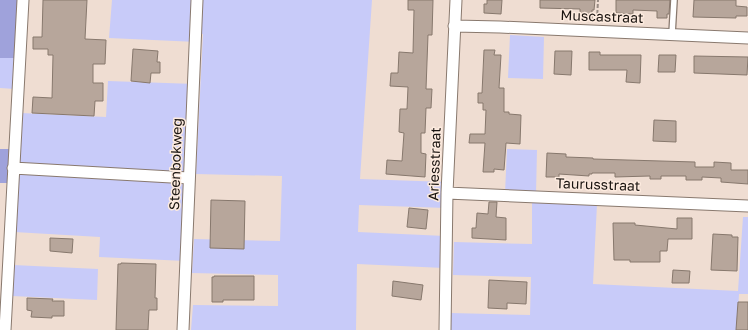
<svg xmlns="http://www.w3.org/2000/svg" width="748" height="330" font-family="'Golos Text',sans-serif">
  <style>
    .green { fill: #c8cbf9 }
    .forest { fill: #9fa2db }
    .building { fill: #b7a69b; stroke: #87786d }
    .lines { fill: none; stroke-linecap: round; stroke-linejoin: round }
    .lane-casing { stroke: #89796e; stroke-width: 8 }
    .street-casing { stroke: #89796e; stroke-width: 13 }
    .path { stroke: #988b83; stroke-width: 2; stroke-dasharray: 4 2; stroke-linecap: butt }
    .lane { stroke: #fff; stroke-width: 5.5 }
    .street { stroke: #fff; stroke-width: 11 }
    .labels { text-anchor: middle; dominant-baseline: central; stroke-width: 3; stroke-linejoin: round; paint-order: stroke }
    .street-label { font-size: 14px; fill: #1a1410; stroke: #fdebdf }
  </style>
  <rect width="100%" height="100%" fill="#efddd2"/>
  <path class="green" d="M 112,0 L 372,0 L 360,179 L 447,182 L 446,208 L 359,205 L 358,232 L 445,236 L 444,268 L 357,264 L 356,330 L 191,330 L 193,305 L 278,306 L 278,275 L 192,273 L 194,239 L 280,241 L 282,176 L 196,174 L 203,34 L 199,34 L 197,42 L 109,38 Z
    M 510,35 L 544,37 L 543,79 L 508,78 Z
    M 0,58 L 16,58 L 15,89 L 0,88 Z
    M 108,81 L 195,84 L 187,173 L 20,165 L 18,163 L 21,113 L 106,117 Z
    M 507,149 L 537,150 L 536,194 L 505,193 Z
    M 19,172 L 180,181 L 184,183 L 186,261 L 99,257 L 100,237 L 14,232 Z
    M 532,203 L 597,204 L 593,284 L 738,291 L 743,217 L 748,217 L 748,294 L 739,294 L 737,330 L 450,330 L 451,313 L 530,315 L 531,277 L 453,275 L 454,242 L 532,244 Z
    M 13,265 L 98,269 L 97,300 L 12,296 Z"/>
  <path class="forest" d="M 0,0 L 19,0 L 16,58 L 0,58 Z
    M 0,149 L 9,149 L 7,183 L 0,183 Z"/>
  <path class="building" d="M 43,0 L 87,0 L 85,39 L 106,40 L 105,64 L 93,64 L 93,83 L 103,83 L 103,101 L 95,101 L 94,116 L 32,113 L 33,97 L 52,98 L 53,55 L 48,55 L 48,49 L 33,49 L 33,37 L 42,37 Z
    M 408,0 L 433,0 L 432,35 L 428,35 L 426,89 L 432,89 L 431,108 L 426,108 L 425,133 L 421,133 L 421,153 L 426,154 L 425,177 L 386,174 L 387,160 L 402,161 L 404,133 L 399,132 L 400,109 L 407,109 L 408,87 L 390,86 L 391,73 L 398,73 L 399,52 L 413,53 L 414,10 L 408,10 Z
    M 487,0 L 502,0 L 501,14 L 484,13 L 484,4 L 487,4 Z
    M 540,0 L 595,0 L 594,10 L 592,10 L 592,19 L 580,19 L 580,9 L 540,8 Z
    M 616,0 L 670,0 L 669,14 L 667,14 L 667,18 L 657,18 L 657,11 L 633,10 L 633,14 L 616,13 Z
    M 694,0 L 736,0 L 736,6 L 747,7 L 747,16 L 736,16 L 736,18 L 693,17 Z
    M 133,49 L 158,51 L 157,62 L 160,62 L 160,73 L 151,73 L 150,83 L 131,81 Z
    M 484,50 L 495,50 L 494,55 L 501,55 L 499,88 L 504,88 L 504,112 L 509,112 L 509,114 L 521,115 L 520,144 L 506,143 L 504,170 L 494,169 L 494,172 L 483,172 L 485,143 L 469,143 L 470,134 L 485,134 L 486,110 L 483,110 L 483,103 L 478,103 L 478,93 L 482,93 Z
    M 555,51 L 572,51 L 571,75 L 554,74 Z
    M 589,52 L 600,52 L 600,55 L 641,55 L 640,83 L 626,82 L 627,70 L 589,70 Z
    M 659,55 L 676,55 L 675,72 L 658,72 Z
    M 694,56 L 748,57 L 747,75 L 694,73 Z
    M 654,120 L 676,121 L 676,142 L 653,141 Z
    M 547,153 L 566,154 L 566,157 L 593,158 L 593,159 L 695,162 L 695,167 L 714,167 L 714,162 L 731,163 L 731,170 L 748,170 L 748,184 L 721,182 L 721,178 L 702,177 L 702,180 L 686,180 L 686,176 L 661,176 L 661,179 L 650,179 L 650,176 L 615,177 L 615,173 L 592,173 L 592,174 L 589,174 L 589,176 L 559,174 L 559,177 L 546,177 Z
    M 211,200 L 245,201 L 244,249 L 210,248 Z
    M 489,202 L 497,202 L 496,217 L 506,218 L 506,240 L 472,238 L 472,228 L 476,228 L 477,213 L 488,214 Z
    M 409,208 L 428,210 L 426,229 L 407,227 Z
    M 677,218 L 692,218 L 692,239 L 668,239 L 667,251 L 660,251 L 660,262 L 630,262 L 630,260 L 614,260 L 613,223 L 635,223 L 635,225 L 677,229 Z
    M 713,234 L 732,235 L 732,237 L 738,237 L 737,271 L 711,270 Z
    M 50,238 L 73,239 L 72,253 L 50,251 Z
    M 121,263 L 156,264 L 155,298 L 157,298 L 157,310 L 149,310 L 148,330 L 116,330 L 118,264 L 121,264 Z
    M 673,270 L 690,271 L 689,283 L 672,283 Z
    M 214,276 L 254,276 L 254,300 L 223,300 L 223,302 L 212,302 L 212,277 L 214,277 Z
    M 489,280 L 527,282 L 526,304 L 507,303 L 507,309 L 488,308 Z
    M 393,281 L 423,285 L 421,300 L 392,296 Z
    M 27,298 L 53,299 L 52,301 L 64,301 L 64,316 L 52,316 L 52,318 L 31,317 L 32,311 L 27,310 Z
    M 738,302 L 748,302 L 748,330 L 736,330 Z"/>
  <g class="lines">
    <defs>
      <path id="lane" d="M 672,34 L 674,0"/>
      <path id="street" d="M 454,26 L 500,27 L 748,38
        M 13,168 L 189,178
        M 447,193 L 748,206
        M 5,330 L 23,0
        M 183,330 L 197,0
        M 445,330 L 447,193 L 456,0"/>
    </defs>
    <use href="#lane" class="lane-casing"/>
    <use href="#street" class="street-casing"/>
    <path class="path" d="M 597,20 L 598,0"/>
    <use href="#lane" class="lane"/>
    <use href="#street" class="street"/>
  </g>
  <g class="labels">
    <g class="street-label">
      <text transform="translate(602 16) rotate(2)">Muscastraat</text>
      <text transform="translate(175 164) rotate(-88)">Steenbokweg</text>
      <text transform="translate(434 164) rotate(-88)">Ariesstraat</text>
      <text transform="translate(598 184) rotate(2)">Taurusstraat</text>
    </g>
  </g>
</svg>
